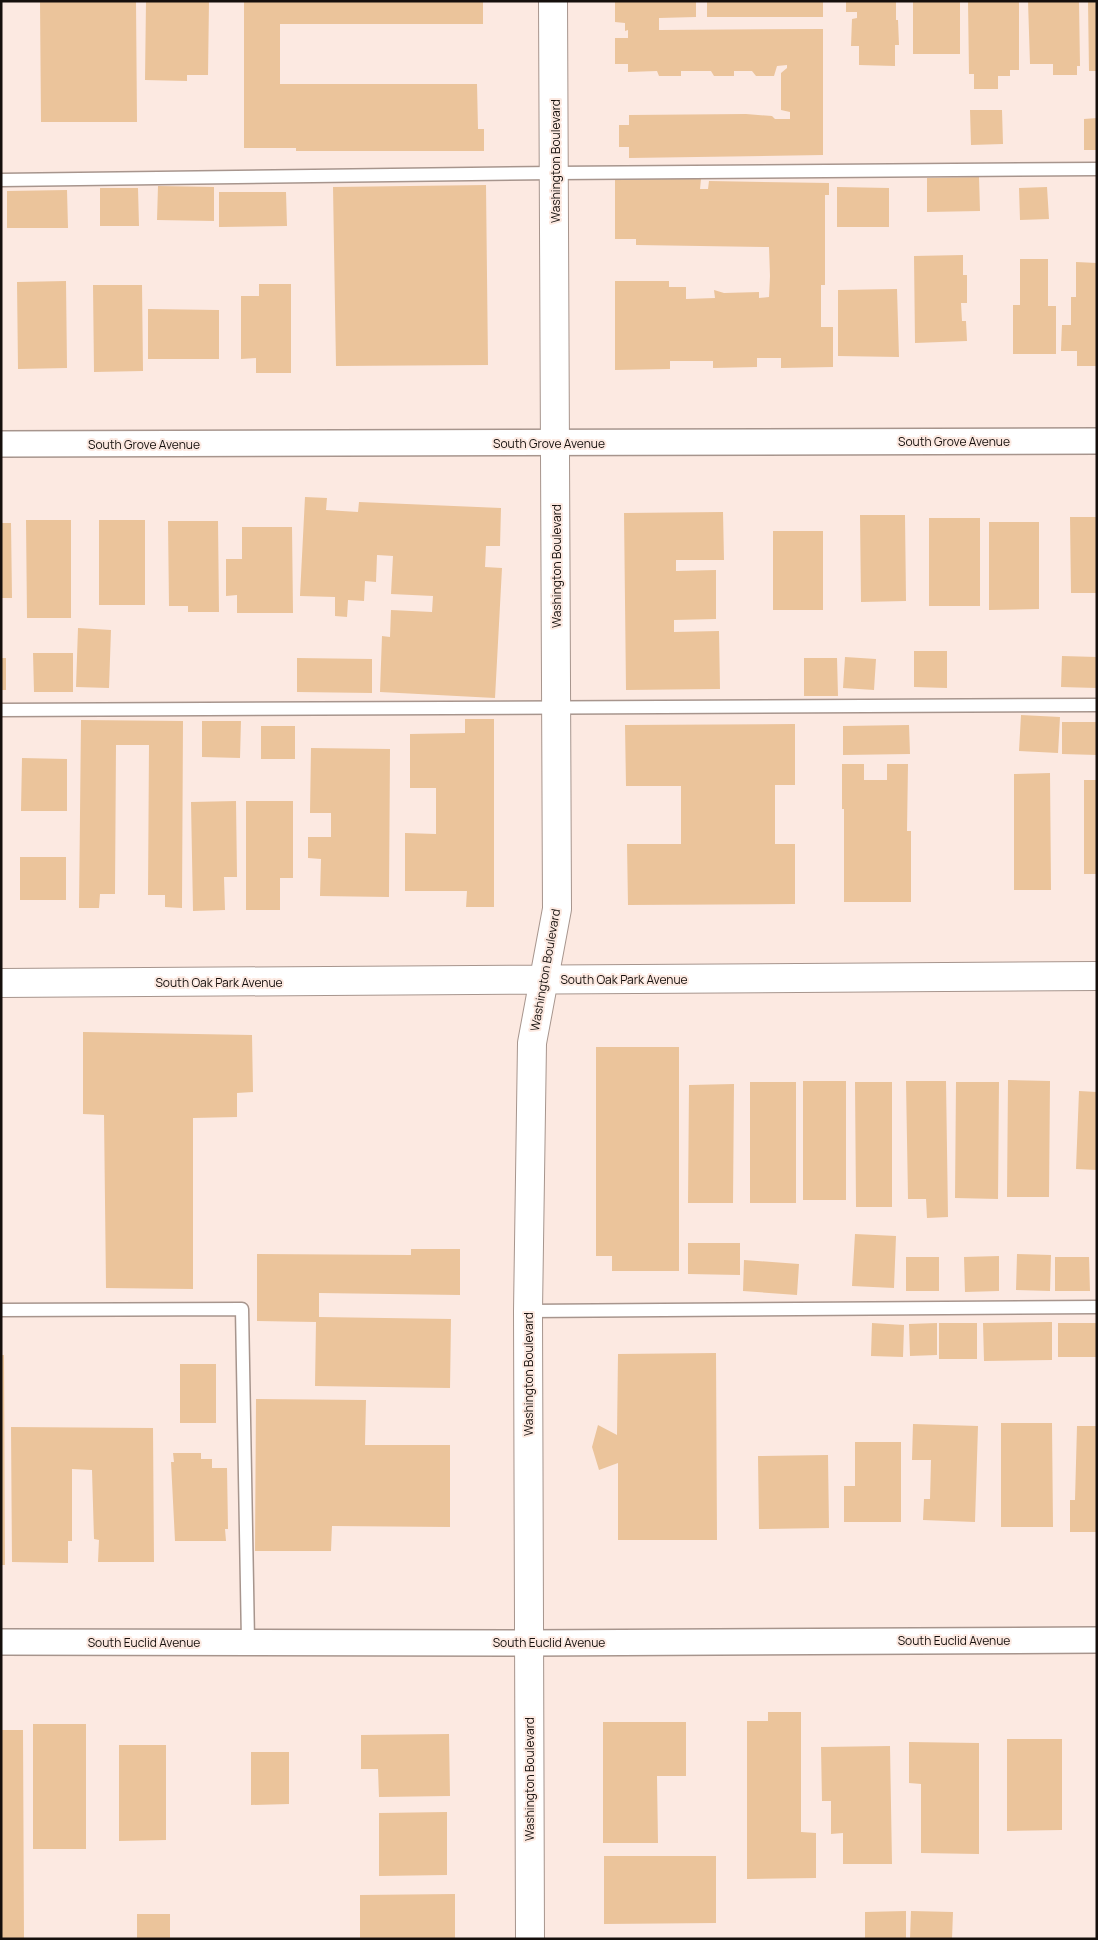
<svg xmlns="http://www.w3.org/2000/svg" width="1098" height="1940" font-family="Manrope,sans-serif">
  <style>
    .building { fill: #ebc49b }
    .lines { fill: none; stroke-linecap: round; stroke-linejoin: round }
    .lane-casing { stroke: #a7958d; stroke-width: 15 }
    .street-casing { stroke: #a7958d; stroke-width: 28 }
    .secondary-casing { stroke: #a7958d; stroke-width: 30 }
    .lane { stroke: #fff; stroke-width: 12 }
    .street { stroke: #fff; stroke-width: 25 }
    .secondary { stroke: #fff; stroke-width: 28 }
    .labels { text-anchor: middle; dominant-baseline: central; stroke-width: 4; stroke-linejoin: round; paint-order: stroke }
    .street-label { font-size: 12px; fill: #150f0c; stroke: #fce9e1 }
  </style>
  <rect width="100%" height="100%" fill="#fce9e1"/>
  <path class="building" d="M 40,1 L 136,1 L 137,122 L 41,122 Z
    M 146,1 L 209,1 L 208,75 L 187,75 L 187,81 L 145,80 Z
    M 244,1 L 483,1 L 483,24 L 280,24 L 280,84 L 477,84 L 478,129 L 484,129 L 484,151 L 296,151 L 296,148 L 244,148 Z
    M 615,1 L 696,1 L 696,17 L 659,18 L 659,30 L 823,29 L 823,155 L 629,158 L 629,147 L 619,147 L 619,125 L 629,125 L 629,115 L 746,114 L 772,116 L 775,119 L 790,119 L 790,112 L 781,110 L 781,73 L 787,68 L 787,65 L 777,66 L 774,76 L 756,76 L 752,71 L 734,71 L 734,76 L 714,76 L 711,71 L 681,71 L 681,76 L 659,76 L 657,71 L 628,72 L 628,64 L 615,64 L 615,38 L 628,38 L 628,30 L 625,31 L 625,23 L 615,22 Z
    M 707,1 L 823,1 L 823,17 L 707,17 Z
    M 846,1 L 896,1 L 896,20 L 898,20 L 899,45 L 895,45 L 895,66 L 859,65 L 859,46 L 851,46 L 852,19 L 857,18 L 857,12 L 846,12 Z
    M 913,1 L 960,1 L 960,54 L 913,54 Z
    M 968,1 L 1019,1 L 1019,70 L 1010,70 L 1010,76 L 998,76 L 998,89 L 974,89 L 974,74 L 969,74 Z
    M 1028,1 L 1079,1 L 1080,66 L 1077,66 L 1077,75 L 1053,75 L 1053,64 L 1030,64 Z
    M 1088,1 L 1097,1 L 1097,71 L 1089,71 Z
    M 970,110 L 1002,110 L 1003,144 L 971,145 Z
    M 1097,118 L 1097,150 L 1084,150 L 1084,119 Z
    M 979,177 L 980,211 L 927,212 L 927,178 Z
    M 615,178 L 701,179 L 700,189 L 708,189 L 709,181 L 829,183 L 829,195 L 825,195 L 825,285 L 821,285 L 821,327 L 833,327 L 833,367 L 781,368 L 781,358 L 757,358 L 757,367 L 713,368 L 713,361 L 670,361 L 670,369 L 615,370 L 615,281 L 669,281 L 669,287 L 686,287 L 686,299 L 715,298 L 714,290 L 724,293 L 759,292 L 759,298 L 769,297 L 770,276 L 769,247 L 636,245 L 636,239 L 615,239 Z
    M 486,185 L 488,365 L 336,366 L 333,187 Z
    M 158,186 L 214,187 L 214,221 L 157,220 Z
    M 837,187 L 889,188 L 889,227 L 837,227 Z
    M 1047,187 L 1049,219 L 1020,220 L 1019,188 Z
    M 100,188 L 138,188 L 139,226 L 100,226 Z
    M 67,190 L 68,228 L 7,228 L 7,191 Z
    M 219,192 L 286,192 L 287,226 L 219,227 Z
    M 963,255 L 963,275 L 967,275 L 967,303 L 961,303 L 962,321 L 966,321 L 967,341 L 915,343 L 914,256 Z
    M 1020,259 L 1048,259 L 1048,306 L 1056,306 L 1056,354 L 1013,354 L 1013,305 L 1020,305 Z
    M 1076,262 L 1097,263 L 1097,366 L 1077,366 L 1077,351 L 1061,351 L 1062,325 L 1071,325 L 1071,297 L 1076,297 Z
    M 66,281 L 67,368 L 18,369 L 17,282 Z
    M 259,284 L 291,284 L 291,373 L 256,373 L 256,358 L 241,359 L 241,296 L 259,296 Z
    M 93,285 L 142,285 L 143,371 L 94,372 Z
    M 897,289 L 899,357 L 838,356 L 838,290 Z
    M 148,309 L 219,310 L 219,359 L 148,359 Z
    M 305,497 L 327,498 L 326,510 L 358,512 L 359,502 L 501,508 L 500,546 L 486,546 L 485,567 L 502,568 L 495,698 L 380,692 L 382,636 L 390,637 L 391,610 L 432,612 L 433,596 L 391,594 L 393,556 L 377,555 L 376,582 L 365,581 L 364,601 L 348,600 L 347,617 L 335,616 L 335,597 L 300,596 Z
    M 723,512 L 724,560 L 676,560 L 676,571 L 716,570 L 716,619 L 674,620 L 674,632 L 719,631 L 720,689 L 626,690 L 624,513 Z
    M 860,515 L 905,515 L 906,601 L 861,602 Z
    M 1070,517 L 1097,517 L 1097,593 L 1071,593 Z
    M 929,518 L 980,518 L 980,606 L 929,606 Z
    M 26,520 L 71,520 L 71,618 L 27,618 Z
    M 99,520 L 145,520 L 145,605 L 99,605 Z
    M 168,521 L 218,521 L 219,612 L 188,612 L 188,606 L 169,606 Z
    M 989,522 L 1039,522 L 1039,609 L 989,610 Z
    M 1,523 L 11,523 L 12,598 L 1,598 Z
    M 242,527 L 292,527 L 293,613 L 237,613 L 237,595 L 226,596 L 226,559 L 242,559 Z
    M 773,531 L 823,531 L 823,610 L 773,610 Z
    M 78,628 L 111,630 L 109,688 L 76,687 Z
    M 914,651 L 947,651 L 947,688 L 914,687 Z
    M 33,653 L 73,653 L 73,692 L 34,692 Z
    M 1062,656 L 1097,657 L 1097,688 L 1061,687 Z
    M 845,657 L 876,659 L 874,690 L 843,688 Z
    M 1,658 L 6,658 L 6,690 L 1,690 Z
    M 297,658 L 372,659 L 372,693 L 297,692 Z
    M 804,658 L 837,658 L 838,696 L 804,696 Z
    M 1021,715 L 1060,717 L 1058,753 L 1019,751 Z
    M 465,719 L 494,719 L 494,907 L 466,907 L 467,891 L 405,891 L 405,833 L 436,834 L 436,788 L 410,788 L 410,734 L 465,733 Z
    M 81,720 L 183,721 L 182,908 L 165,907 L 165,895 L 148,895 L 149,745 L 116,745 L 115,894 L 100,894 L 99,908 L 79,908 Z
    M 202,721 L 241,721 L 240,758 L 202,757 Z
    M 1062,722 L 1097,722 L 1097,755 L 1062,754 Z
    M 795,724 L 795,785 L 775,785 L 775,844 L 795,844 L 795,904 L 628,905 L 627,844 L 681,844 L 681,786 L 626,786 L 625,725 Z
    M 909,725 L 910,754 L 843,755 L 843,726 Z
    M 261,726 L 295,726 L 295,759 L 261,759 Z
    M 311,748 L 390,749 L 389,897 L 320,896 L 321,859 L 308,858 L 308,837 L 331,837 L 331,813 L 310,813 Z
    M 22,758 L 67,759 L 67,811 L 21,811 Z
    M 842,764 L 864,764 L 864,780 L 887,780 L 887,764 L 908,764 L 907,831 L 911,831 L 911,902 L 844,902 L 844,809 L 842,809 Z
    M 1050,773 L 1051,890 L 1014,890 L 1014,774 Z
    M 1084,780 L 1097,780 L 1097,874 L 1084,874 Z
    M 236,801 L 237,877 L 224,877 L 225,910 L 193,911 L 191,802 Z
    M 246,801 L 293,801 L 293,878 L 280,878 L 280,910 L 246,910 Z
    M 20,857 L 66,857 L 66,900 L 20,900 Z
    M 83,1032 L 252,1035 L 253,1092 L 237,1093 L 237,1117 L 193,1118 L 193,1289 L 106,1288 L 104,1115 L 83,1114 Z
    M 596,1047 L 679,1047 L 679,1271 L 612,1271 L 612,1256 L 596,1256 Z
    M 1008,1080 L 1050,1081 L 1049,1197 L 1007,1197 Z
    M 803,1081 L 846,1081 L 846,1200 L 803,1200 Z
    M 906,1081 L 946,1081 L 948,1217 L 927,1218 L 926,1199 L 908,1199 Z
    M 750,1082 L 796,1082 L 796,1203 L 750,1203 Z
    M 855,1082 L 892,1082 L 892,1207 L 856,1207 Z
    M 956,1082 L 999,1082 L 998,1199 L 955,1198 Z
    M 734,1084 L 733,1203 L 688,1203 L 689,1085 Z
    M 1079,1091 L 1097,1092 L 1097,1170 L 1076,1169 Z
    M 855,1234 L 896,1236 L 894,1288 L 852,1286 Z
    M 688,1243 L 740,1243 L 740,1275 L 688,1274 Z
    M 411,1249 L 460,1249 L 460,1295 L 319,1293 L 319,1317 L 451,1319 L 450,1388 L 315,1386 L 316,1322 L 257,1321 L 257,1254 L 411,1255 Z
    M 1017,1254 L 1051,1255 L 1050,1291 L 1016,1290 Z
    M 999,1256 L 999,1291 L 965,1292 L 964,1257 Z
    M 906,1257 L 939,1257 L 939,1291 L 906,1291 Z
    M 1055,1257 L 1089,1257 L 1090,1291 L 1055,1291 Z
    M 744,1260 L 799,1264 L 797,1295 L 743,1291 Z
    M 1052,1322 L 1052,1360 L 984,1361 L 983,1323 Z
    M 872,1323 L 904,1325 L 903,1357 L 871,1356 Z
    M 937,1323 L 937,1355 L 910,1356 L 909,1324 Z
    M 939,1323 L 977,1323 L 977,1359 L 939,1359 Z
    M 1058,1323 L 1097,1323 L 1097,1357 L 1058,1357 Z
    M 716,1353 L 717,1540 L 618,1540 L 618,1463 L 599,1470 L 592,1447 L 598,1425 L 617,1435 L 618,1354 Z
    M 1,1355 L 4,1355 L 5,1565 L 1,1565 Z
    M 180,1364 L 216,1364 L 216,1423 L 180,1423 Z
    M 256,1399 L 366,1400 L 365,1445 L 450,1445 L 450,1527 L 332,1526 L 331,1551 L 255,1551 Z
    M 1001,1423 L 1052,1423 L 1053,1527 L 1001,1527 Z
    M 913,1424 L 978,1426 L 975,1522 L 923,1520 L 924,1499 L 930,1499 L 931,1460 L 912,1460 Z
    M 1077,1426 L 1097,1426 L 1097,1532 L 1070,1532 L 1070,1500 L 1075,1500 Z
    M 11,1427 L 153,1428 L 154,1562 L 98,1562 L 99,1540 L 94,1539 L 92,1470 L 72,1469 L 72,1541 L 68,1541 L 68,1563 L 12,1562 Z
    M 855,1442 L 901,1442 L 901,1522 L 844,1522 L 844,1486 L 855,1486 Z
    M 173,1453 L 201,1453 L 201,1459 L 212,1459 L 212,1468 L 227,1468 L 228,1529 L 225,1529 L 226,1541 L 175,1541 L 171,1462 L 174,1462 Z
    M 828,1455 L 829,1528 L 759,1529 L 758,1456 Z
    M 768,1712 L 801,1712 L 801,1832 L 816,1833 L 816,1878 L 747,1879 L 747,1721 L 768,1721 Z
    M 603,1722 L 686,1722 L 686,1776 L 657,1776 L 658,1843 L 603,1843 Z
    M 33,1724 L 86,1724 L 86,1849 L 33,1849 Z
    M 1,1730 L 23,1730 L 24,1939 L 1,1939 Z
    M 449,1734 L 450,1796 L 379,1797 L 378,1769 L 361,1769 L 361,1735 Z
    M 1007,1739 L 1062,1739 L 1062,1830 L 1007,1831 Z
    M 909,1742 L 979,1743 L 979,1854 L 921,1853 L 921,1784 L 909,1783 Z
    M 119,1745 L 166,1745 L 166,1840 L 119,1841 Z
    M 890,1746 L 892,1864 L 843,1864 L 843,1833 L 831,1834 L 831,1801 L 822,1801 L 821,1747 Z
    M 251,1752 L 289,1752 L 289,1804 L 251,1805 Z
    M 447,1812 L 447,1875 L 379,1876 L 379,1813 Z
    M 604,1856 L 716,1856 L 716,1923 L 604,1924 Z
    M 455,1894 L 455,1939 L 360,1939 L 360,1895 Z
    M 906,1911 L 906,1939 L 865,1939 L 865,1912 Z
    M 911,1911 L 953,1912 L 952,1939 L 910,1939 Z
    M 137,1914 L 170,1914 L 170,1939 L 137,1939 Z"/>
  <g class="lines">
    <defs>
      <path id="lane" d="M 1,180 L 555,173 L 1097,169
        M 1,710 L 1097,705
        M 1,1310 L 242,1309 L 248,1641
        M 528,1311 L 1097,1307"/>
      <path id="street" d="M 1,444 L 1097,441
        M 1,1642 L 528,1643 L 1097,1640"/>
      <path id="secondary" d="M 1,983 L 1097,976
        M 530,1939 L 528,1311 L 532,1043 L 557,909 L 553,1"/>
    </defs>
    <use href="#lane" class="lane-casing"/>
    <use href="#street" class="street-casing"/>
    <use href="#secondary" class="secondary-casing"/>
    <use href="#lane" class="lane"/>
    <use href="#street" class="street"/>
    <use href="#secondary" class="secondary"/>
  </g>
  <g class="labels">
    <g class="street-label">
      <text transform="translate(555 161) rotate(-90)">Washington Boulevard</text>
      <text x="954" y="441">South Grove Avenue</text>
      <text x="549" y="443">South Grove Avenue</text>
      <text x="144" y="444">South Grove Avenue</text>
      <text transform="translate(556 566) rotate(-90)">Washington Boulevard</text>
      <text transform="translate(545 970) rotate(-80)">Washington Boulevard</text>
      <text x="624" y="979">South Oak Park Avenue</text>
      <text x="219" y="982">South Oak Park Avenue</text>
      <text transform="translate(528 1374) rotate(-90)">Washington Boulevard</text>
      <text x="954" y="1640">South Euclid Avenue</text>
      <text x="144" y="1642">South Euclid Avenue</text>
      <text x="549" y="1642">South Euclid Avenue</text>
      <text transform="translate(529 1779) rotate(-90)">Washington Boulevard</text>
    </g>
  </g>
  <rect width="1098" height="1940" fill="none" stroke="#150f0c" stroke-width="5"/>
</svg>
